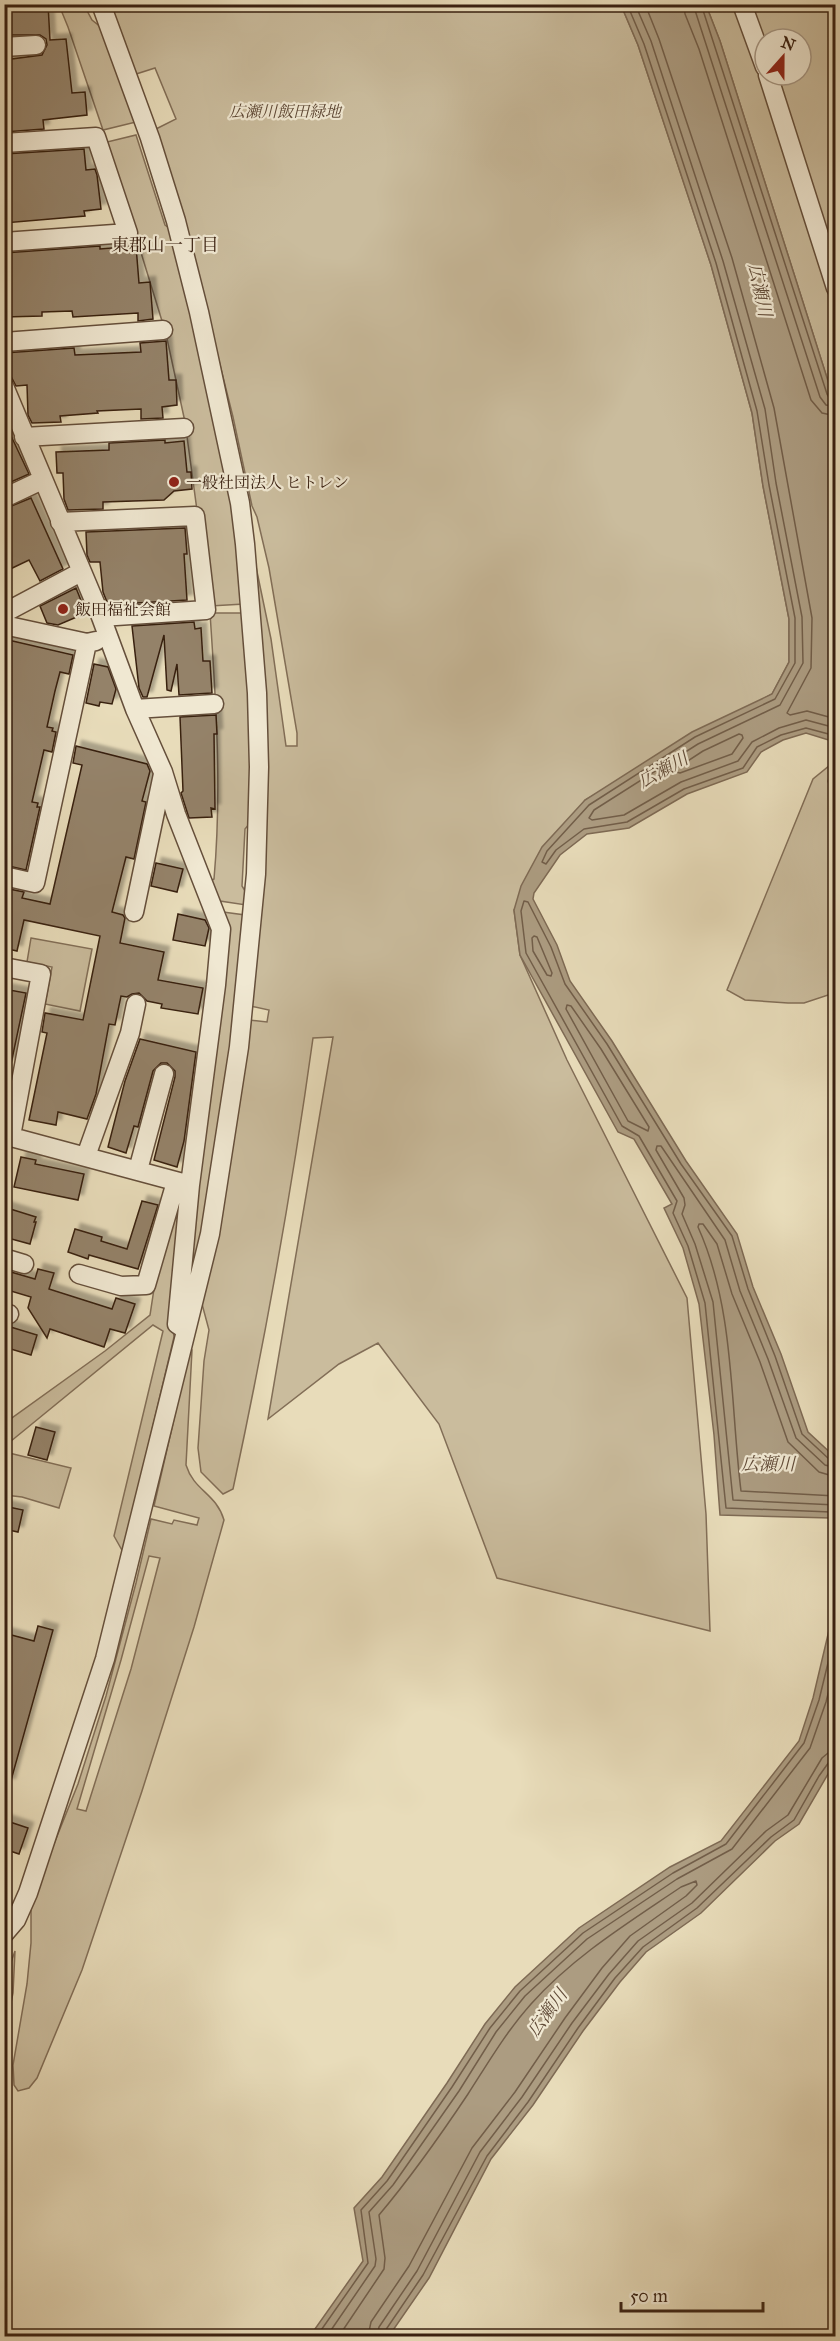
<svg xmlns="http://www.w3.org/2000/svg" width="840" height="2341" font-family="'IM FELL Great Primer','Noto Serif JP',serif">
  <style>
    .green { fill: #cabc9d; stroke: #826e57; stroke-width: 1.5; fill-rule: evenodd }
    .water { fill: #ac9c81; stroke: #7e6a54; stroke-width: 1.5 }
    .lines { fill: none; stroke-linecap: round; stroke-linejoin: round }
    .shore { stroke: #725e49; stroke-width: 1.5 }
    .building { fill: #948269; stroke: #392011; stroke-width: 1.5; filter: url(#shadow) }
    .minor-casing { stroke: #654f3b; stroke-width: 21 }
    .minor { stroke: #f0e8d2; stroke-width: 18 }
    .poi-dot { fill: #8f2418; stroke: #f0e8d2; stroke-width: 2 }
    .labels { text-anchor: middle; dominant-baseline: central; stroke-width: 4.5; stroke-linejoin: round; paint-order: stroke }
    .park-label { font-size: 16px; font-style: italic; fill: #5d4734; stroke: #f0e8d2 }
    .poi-label { font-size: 16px; fill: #392011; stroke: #f0e8d2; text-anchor: start }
    .neighbourhood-label { font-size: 18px; fill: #392011; stroke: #f0e8d2 }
    .water-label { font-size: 18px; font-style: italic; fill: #614b38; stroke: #f0e8d2 }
  </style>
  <defs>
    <filter id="shadow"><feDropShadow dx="5.5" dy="-5.5" stdDeviation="1.5" flood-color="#0004"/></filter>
  </defs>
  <rect width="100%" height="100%" fill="#e8dcba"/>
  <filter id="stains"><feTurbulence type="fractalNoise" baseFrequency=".00333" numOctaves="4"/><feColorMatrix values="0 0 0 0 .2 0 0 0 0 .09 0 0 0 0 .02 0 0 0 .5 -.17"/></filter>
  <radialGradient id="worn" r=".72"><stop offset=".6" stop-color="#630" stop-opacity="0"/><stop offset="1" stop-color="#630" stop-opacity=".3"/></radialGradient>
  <path class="green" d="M 59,5 L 84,5 L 92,20 L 102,28 L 136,122 L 103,130 L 68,27 Z
    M 107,5 L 621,5 L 638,45 L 711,265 L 752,413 L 763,486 L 789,619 L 789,662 L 772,694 L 585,800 L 514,910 L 520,955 L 567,1060 L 687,1298 L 706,1514 L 710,1631 L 497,1578 L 439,1424 L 378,1343 L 339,1364 L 268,1419 L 333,1037 L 313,1038 C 292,1190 265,1340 233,1489 L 223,1494 L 201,1472 L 198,1448 L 204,1361 L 209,1330 L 202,1304 L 249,1020 L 267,1022 L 269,1010 L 250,1006 L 255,562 L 271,639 L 286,746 L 297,746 L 297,733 L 269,568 L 257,517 L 252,506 L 233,417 L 193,257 L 154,130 L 176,119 L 155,68 L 133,75 Z
    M 706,5 L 835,5 L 835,403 L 720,41 ZM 765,39 L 801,39 L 801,75 L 765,75 Z
    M 136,135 L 165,225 L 172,230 L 229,477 L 244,604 L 210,606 L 185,422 L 166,334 L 107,142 Z
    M 210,613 L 245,613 L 253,759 L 250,823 L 245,829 L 242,886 L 247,894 L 246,905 L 220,901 L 209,882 L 214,879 C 222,790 216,702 210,613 Z
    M 835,761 L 828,781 L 836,810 L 835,997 L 828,995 L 804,1003 L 788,1003 L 745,1000 L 727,990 L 813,779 Z
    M 223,912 L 245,915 L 236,1016 L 205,1229 L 186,1314 Z
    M 31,938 L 92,949 L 80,1011 L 45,1004 L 52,967 L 27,962 Z
    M 181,1196 L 172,1320 L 174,1337 L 123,1552 L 114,1536 L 163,1331 L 153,1325 L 5,1446 L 5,1423 L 105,1351 L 150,1315 L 154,1289 Z
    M 190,1349 L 192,1350 L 186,1465 C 194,1491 216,1493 224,1520 L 194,1627 L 142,1791 L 82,1970 L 37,2078 L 29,2088 L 18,2091 L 14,2085 L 13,2065 L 27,1984 L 31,1943 L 31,1901 L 78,1784 L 106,1696 L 136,1583 L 151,1519 L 172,1524 L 174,1520 L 197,1525 L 199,1518 L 154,1506 ZM 149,1556 L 160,1558 L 131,1669 L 86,1811 L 77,1809 L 121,1660 Z
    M 5,1452 L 71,1468 L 59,1508 L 22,1497 L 5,1495 Z
    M 15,1951 L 13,1993 L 5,2032 L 5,1979 Z"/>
  <path class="water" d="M 621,5 L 706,5 L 720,41 L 835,403 L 835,742 L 806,733 L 783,740 L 761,752 L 747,772 L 687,794 L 629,828 L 587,834 L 560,855 L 534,893 L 533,899 L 557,945 L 570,981 L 612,1041 L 686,1161 L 737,1234 L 753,1287 L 781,1354 L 808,1432 L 835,1457 L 835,1525 L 831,1518 L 720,1515 L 714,1435 L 699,1304 L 683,1248 L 664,1208 L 672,1204 L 634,1139 L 618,1132 L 520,955 L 514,910 L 521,886 L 542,847 L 585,800 L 692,732 L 772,694 L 789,662 L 789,619 L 763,486 L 752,413 L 711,265 L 638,45 Z
    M 835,1615 L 835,1762 L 799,1824 L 775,1841 L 701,1913 L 646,1952 L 620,1982 L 583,2031 L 533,2105 L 491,2159 L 429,2278 L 389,2336 L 310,2336 L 363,2261 L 354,2208 L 382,2177 L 447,2083 L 485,2024 L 515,1987 L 579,1928 L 670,1867 L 721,1841 L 799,1741 L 813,1698 L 830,1626 Z"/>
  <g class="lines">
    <path class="shore" d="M 627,4 L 644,44 L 716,263 L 757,411 L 769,485 L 795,618 L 795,663 L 775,699 L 695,737 L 589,805 L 547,851 L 542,862 L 546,864 L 556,850 L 584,829 L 627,822 L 684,789 L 743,768 L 757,747 L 781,735 L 806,728 L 836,736
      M 635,4 L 651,41 L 723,261 L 765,409 L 776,483 L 802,617 L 803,663 L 780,705 L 698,744 L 594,810 L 589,818 L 592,820 L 624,815 L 681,782 L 738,761 L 752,742 L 779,728 L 806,720 L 836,728
      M 645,4 L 659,39 L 732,258 L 774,408 L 812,618 L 811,668 L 787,713 L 790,715 L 807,711 L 836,719
      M 684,4 L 685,14 L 699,49 L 811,400 L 822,413 L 836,416
      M 693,4 L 820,397 L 826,405 L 836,407
      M 701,4 L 827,394 L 830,399 L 836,400
      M 739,734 L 742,735 L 743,738 L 732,754 L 680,773 L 676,772 L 677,768 L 703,751 Z
      M 534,936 L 537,937 L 552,973 L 551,976 L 547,975 L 533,951 L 532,938 Z
      M 567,1005 L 571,1006 L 601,1049 L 649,1127 L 648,1131 L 628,1121 L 566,1009 Z
      M 836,1461 L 829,1459 L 802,1434 L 775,1356 L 748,1289 L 732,1236 L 681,1164 L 607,1044 L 565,984 L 551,947 L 528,902 L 524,901 L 521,911 L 526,953 L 622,1126 L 639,1136 L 677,1201 L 673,1213 L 688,1246 L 705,1303 L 726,1508 L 831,1512 L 836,1514
      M 836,1468 L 825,1465 L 796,1438 L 768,1359 L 740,1291 L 725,1240 L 661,1146 L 657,1146 L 656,1150 L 684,1198 L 685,1205 L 682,1214 L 695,1244 L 713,1302 L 733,1500 L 836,1505
      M 836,1477 L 819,1472 L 788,1442 L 760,1362 L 732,1294 L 717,1244 L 703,1224 L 699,1224 L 698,1227 C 735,1309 730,1403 741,1491 L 836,1496
      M 317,2336 L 368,2263 L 361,2210 L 387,2181 L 452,2087 L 490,2028 L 520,1991 L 583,1933 L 673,1873 L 726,1844 L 804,1743 L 819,1700 L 836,1630
      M 327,2336 L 375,2266 L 376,2259 L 369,2212 L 393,2185 L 459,2091 L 496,2032 L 525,1996 L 587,1939 L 677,1879 L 732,1849 L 810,1748 L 826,1702 L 836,1662
      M 339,2336 L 384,2269 L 385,2258 L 379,2215 C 411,2177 440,2136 468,2094 C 488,2063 506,2032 531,2004 C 574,1956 628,1923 681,1887 L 696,1881 L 697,1885 L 686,1896 L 630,1936 L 602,1968 L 565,2018 L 515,2092 L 472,2148 L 409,2266 L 371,2322 L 368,2336
      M 377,2336 L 379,2327 L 417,2271 L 480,2152 L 522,2097 L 572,2023 L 609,1974 L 638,1941 L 692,1903 L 766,1831 L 788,1815 L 822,1758 L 828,1753 L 836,1752
      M 384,2336 L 385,2331 L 423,2275 L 487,2156 L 528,2102 L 578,2028 L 615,1978 L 643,1947 L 697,1908 L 771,1837 L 794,1820 L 819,1776 L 829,1762 L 836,1760"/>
  </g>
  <path class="building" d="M 5,4 L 48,4 L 50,40 L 66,39 L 72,93 L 85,92 L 87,115 L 43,120 L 44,129 L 4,132 L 4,60 L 42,55 L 47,45 L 46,39 L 40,35 L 10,35 L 10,27 L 6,28 Z
    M 84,149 L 86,170 L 95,169 L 97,175 L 101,209 L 84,211 L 85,216 L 4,223 L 4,154 Z
    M 100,246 L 100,249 L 136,246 L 139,283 L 150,282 L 153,319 L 138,321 L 138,313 L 73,317 L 72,311 L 42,312 L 42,316 L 4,317 L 4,253 Z
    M 166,341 L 169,380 L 176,380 L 177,405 L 162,407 L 163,418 L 141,419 L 141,409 L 97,411 L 98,413 L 60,416 L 61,422 L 32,423 L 28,415 L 27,385 L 16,386 L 4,363 L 4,353 L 74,348 L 75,355 L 141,352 L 140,343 Z
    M 4,421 L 29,474 L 4,485 Z
    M 165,440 L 165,443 L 184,441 L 187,472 L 191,472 L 192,489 L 174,491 L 164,500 L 103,502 L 103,509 L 68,510 L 64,499 L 63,473 L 57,473 L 56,452 L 109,450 L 109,443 Z
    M 31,498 L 63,569 L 40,581 L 29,560 L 4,572 L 4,509 Z
    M 185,528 L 187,554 L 184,554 L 187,600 L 121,604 L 120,601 L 107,602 L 103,592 L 100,562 L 90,562 L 87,555 L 86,532 Z
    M 76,588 L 86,613 L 58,625 L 47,623 L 40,606 Z
    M 194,622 L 195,629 L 201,628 L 203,661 L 210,661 L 212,693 L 179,695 L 177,664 L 171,691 L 167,690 L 164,635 L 147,697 L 143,697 L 139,688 L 132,626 Z
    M 4,639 L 73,655 L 69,674 L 60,672 L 55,691 L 47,727 L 53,728 L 52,731 L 56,732 L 52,752 L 44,750 L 32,802 L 38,803 L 37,807 L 40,807 L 26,870 L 4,865 Z
    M 94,664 L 108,667 L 116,689 L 112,704 L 100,702 L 99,706 L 86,703 Z
    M 216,715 L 217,734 L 214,734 L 215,809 L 211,808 L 212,817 L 189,818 L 181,793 L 183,791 L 180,717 Z
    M 76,746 L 147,764 L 150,771 L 142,801 L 146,802 L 134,859 L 126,857 L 112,912 L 123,915 L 125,918 L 120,943 L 164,952 L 158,980 L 203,988 L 198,1014 L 161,1008 L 162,1004 L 147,1001 L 139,993 L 132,994 L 127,997 L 121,996 L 115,1025 L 109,1024 L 96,1094 L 87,1119 L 58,1112 L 56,1125 L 29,1120 L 47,1033 L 42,1032 L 45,1013 L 83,1020 L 100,936 L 24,920 L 17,951 L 4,948 L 4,888 L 24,892 L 22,898 L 50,904 L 82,765 L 73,763 Z
    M 156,863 L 183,869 L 177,892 L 151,886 Z
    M 178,914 L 205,920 L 209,928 L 205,946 L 173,940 Z
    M 4,989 L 26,993 L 11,1064 L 4,1063 Z
    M 140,1039 L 196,1052 L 184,1141 L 177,1167 L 154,1160 L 175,1077 L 175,1071 L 167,1063 L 161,1063 L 153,1071 L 138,1127 L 134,1126 L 126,1153 L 108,1147 L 125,1081 Z
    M 21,1157 L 36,1160 L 35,1164 L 84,1174 L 78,1200 L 14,1187 Z
    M 142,1201 L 158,1205 L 138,1269 L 89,1255 L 88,1259 L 68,1252 L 75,1229 L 102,1237 L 101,1241 L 127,1249 Z
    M 4,1207 L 36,1217 L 34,1222 L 36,1222 L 30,1244 L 4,1237 Z
    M 38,1269 L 54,1273 L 49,1289 L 112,1309 L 116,1298 L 135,1304 L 125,1333 L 110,1329 L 104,1347 L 50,1329 L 47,1338 L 28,1308 L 31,1297 L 4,1289 L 4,1270 L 35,1279 Z
    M 4,1325 L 37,1335 L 31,1355 L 4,1347 Z
    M 36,1427 L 55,1432 L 47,1460 L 28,1455 Z
    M 4,1506 L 23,1510 L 18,1532 L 4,1529 Z
    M 38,1626 L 53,1630 L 10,1784 L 4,1783 L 4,1633 L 34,1641 Z
    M 4,1820 L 28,1828 L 19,1854 L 4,1849 Z"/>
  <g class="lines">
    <defs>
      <path id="minor" d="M 742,4 L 765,67
        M 4,47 L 36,45
        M 768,75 L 836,288
        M 4,143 L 96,137 L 128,233 L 4,242
        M 4,342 L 163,330
        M 4,386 L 101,617 L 135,709 L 163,772 L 176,814 L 221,929 L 216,985 L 190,1185 L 4,1135
        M 24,437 L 184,428
        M 4,498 L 42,480
        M 60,522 L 195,516 L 206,610 L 101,617
        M 4,613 L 81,572
        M 4,625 L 87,643 L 96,641
        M 135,709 L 214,704
        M 4,876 L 35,883 L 87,643
        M 134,912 L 163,774
        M 4,967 L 41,974 L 11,1136
        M 86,1156 L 130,1033 L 136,1004
        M 138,1170 L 164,1074
        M 4,1258 L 24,1264
        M 79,1274 L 121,1286 L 146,1285 L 176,1182
        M 4,1313 L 9,1314
        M 186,1330 L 177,1324 L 190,1185
        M 4,1934 L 16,1920 L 28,1893 L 105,1659 L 210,1234 L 239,1047 L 256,874 L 259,767 L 257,693 L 245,544 L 240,503 L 199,312 L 176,221 L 150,138 L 101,4"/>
    </defs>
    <use href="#minor" class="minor-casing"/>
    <use href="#minor" class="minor"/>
  </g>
  <g class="poi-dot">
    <circle cx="174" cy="482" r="6"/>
    <circle cx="63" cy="609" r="6"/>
  </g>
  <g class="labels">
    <g class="park-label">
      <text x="285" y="111">広瀬川飯田緑地</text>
    </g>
    <g class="poi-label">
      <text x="186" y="482">一般社団法人 ヒトレン</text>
      <text x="75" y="609">飯田福祉会館</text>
    </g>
    <g class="neighbourhood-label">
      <text x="165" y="245">東郡山一丁目</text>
    </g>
    <g class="water-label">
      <text transform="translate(760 290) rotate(78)">広瀬川</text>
      <text transform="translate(663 770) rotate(-29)">広瀬川</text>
      <text x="768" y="1464">広瀬川</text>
      <text transform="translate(547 2013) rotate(-54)">広瀬川</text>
    </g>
  </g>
  <rect width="840" height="2341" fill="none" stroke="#e8dcba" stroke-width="24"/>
  <rect x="6" y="6" width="828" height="2329" fill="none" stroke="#392011" stroke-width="3"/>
  <rect x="12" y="12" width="816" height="2317" fill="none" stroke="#392011" stroke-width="1.5"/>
  <g transform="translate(783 57) rotate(21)"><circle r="28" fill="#f0e8d2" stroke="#a79885" stroke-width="1.5"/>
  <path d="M0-4.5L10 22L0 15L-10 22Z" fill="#8f2418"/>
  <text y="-9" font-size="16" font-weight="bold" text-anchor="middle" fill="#392011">N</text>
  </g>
  <path d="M621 2302v9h142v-9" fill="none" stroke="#392011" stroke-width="3"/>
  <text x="630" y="2302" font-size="18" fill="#392011" stroke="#f0e8d2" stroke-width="4.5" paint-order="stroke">50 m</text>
  <rect width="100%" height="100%" filter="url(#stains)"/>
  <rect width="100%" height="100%" fill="url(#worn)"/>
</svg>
